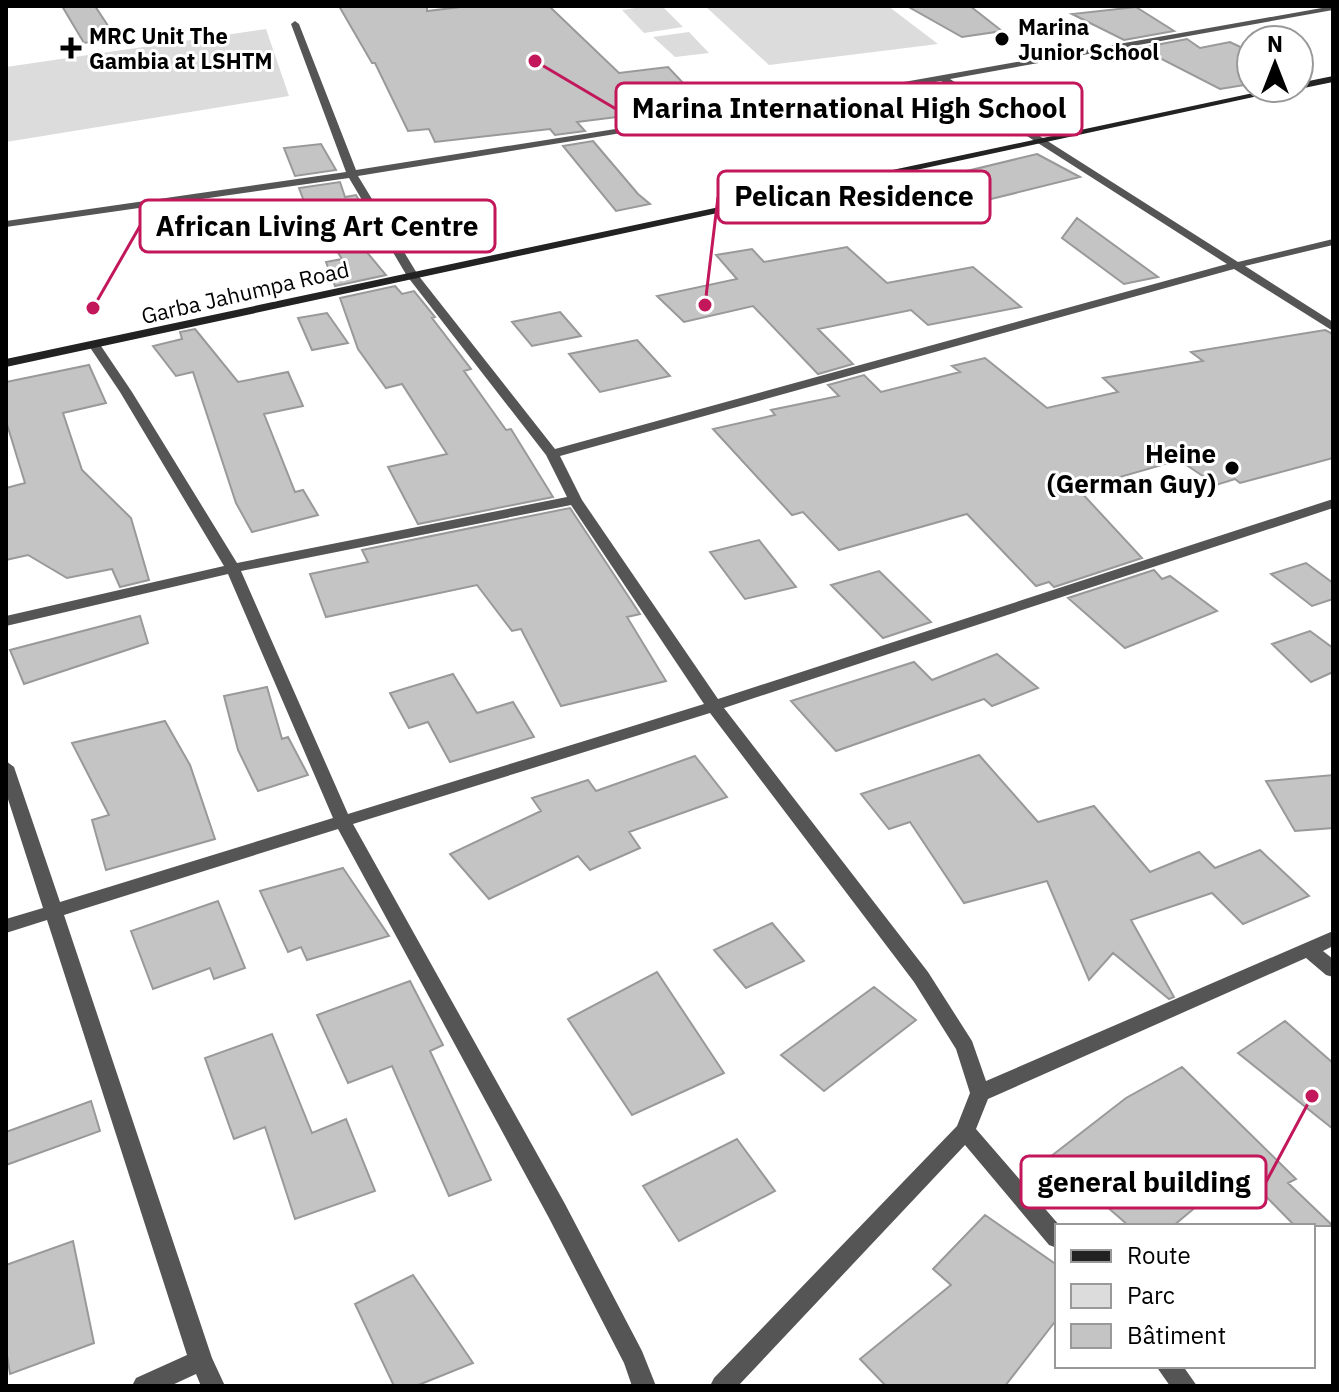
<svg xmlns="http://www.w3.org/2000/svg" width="1339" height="1392" font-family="'IBM Plex Sans',sans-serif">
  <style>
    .green { fill: #dcdcdc }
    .building { fill: #c4c4c4; stroke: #999; stroke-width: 2 }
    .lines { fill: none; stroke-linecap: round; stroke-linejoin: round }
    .street { fill: #555; fill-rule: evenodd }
    .secondary { fill: #222; fill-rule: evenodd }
    .poi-dot { fill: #000; stroke: #fff; stroke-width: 3 }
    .labels { text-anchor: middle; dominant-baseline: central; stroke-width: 6; stroke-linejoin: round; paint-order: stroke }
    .far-poi-label { font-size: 22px; font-weight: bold; fill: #000; stroke: #fff; text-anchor: start }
    .far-street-label { font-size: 22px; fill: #000; stroke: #fff }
    .poi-label { font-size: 26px; font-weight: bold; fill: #000; stroke: #fff; text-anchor: end }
    .leader { fill: none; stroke: #c2185b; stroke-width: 3 }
    .callout-dot { fill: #c2185b; stroke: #fff; stroke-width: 3 }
    .callout { fill: #fff; stroke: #c2185b; stroke-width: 3 }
    .callout-label { font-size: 28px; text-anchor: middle; font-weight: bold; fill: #000 }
  </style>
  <rect width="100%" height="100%" fill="#fff"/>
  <path class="green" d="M 649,6 L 662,6 L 683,27 L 644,33 L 622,10 Z
    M 705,6 L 888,6 L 938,44 L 769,65 Z
    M 266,29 L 289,96 L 6,142 L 6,67 Z
    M 689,32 L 709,53 L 675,57 L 653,37 Z"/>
  <path class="building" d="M 62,6 L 95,6 L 116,38 L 84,43 Z
    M 339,6 L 427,6 L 427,11 L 469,6 L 549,6 L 619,73 L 668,67 L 705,106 L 577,122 L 585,131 L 555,135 L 550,129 L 435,142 L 429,129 L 408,131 L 375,63 L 372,63 Z
    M 907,6 L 970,6 L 1002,31 L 962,37 Z
    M 1136,7 L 1174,31 L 1124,40 L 1072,14 Z
    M 1187,39 L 1200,48 L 1230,42 L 1251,52 L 1251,84 L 1220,89 L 1140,48 Z
    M 593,141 L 638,194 L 650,204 L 616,211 L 563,146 Z
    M 321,144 L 336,170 L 295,176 L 284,148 Z
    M 1037,154 L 1080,177 L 979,202 L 938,178 Z
    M 340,182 L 345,197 L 356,195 L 371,221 L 345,226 L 386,275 L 335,286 L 326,262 L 342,259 L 312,211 L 308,212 L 299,188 Z
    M 1077,218 L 1158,277 L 1124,284 L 1062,238 Z
    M 847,247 L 887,283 L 973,267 L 1021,307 L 928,325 L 911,310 L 818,329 L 853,364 L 818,374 L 753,306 L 684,322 L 657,296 L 737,279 L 716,255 L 752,249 L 764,262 Z
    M 395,286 L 402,294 L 414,291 L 435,317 L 432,318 L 471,369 L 464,371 L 506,430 L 511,429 L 553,497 L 418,524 L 388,467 L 447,454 L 402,384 L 386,388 L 358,349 L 340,298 Z
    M 560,312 L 581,336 L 532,346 L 512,322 Z
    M 327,313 L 348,343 L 312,350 L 298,318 Z
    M 195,329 L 238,382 L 288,372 L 303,406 L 264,414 L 295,492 L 303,490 L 318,515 L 252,532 L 236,503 L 193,372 L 176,376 L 153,346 L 182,339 L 180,332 Z
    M 1325,330 L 1333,334 L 1333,458 L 1240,483 L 1235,479 L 1216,485 L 1179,460 L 1078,489 L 1142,558 L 1054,587 L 1049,582 L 1036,586 L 967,514 L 839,550 L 803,512 L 792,515 L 713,429 L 775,415 L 771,410 L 839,396 L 828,385 L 864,375 L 881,392 L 960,372 L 952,366 L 985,358 L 1047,408 L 1118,392 L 1103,378 L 1203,361 L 1191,352 Z
    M 637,340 L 670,376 L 600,392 L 569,354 Z
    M 89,365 L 106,403 L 63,413 L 82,470 L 131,518 L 149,580 L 120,587 L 112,569 L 67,578 L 28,555 L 6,560 L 6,488 L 25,483 L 6,421 L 6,382 Z
    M 570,508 L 640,614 L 627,617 L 666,681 L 561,706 L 521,629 L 512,631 L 477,585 L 326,617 L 310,574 L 368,562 L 362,550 Z
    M 759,540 L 796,587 L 745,599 L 710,552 Z
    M 1306,563 L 1333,583 L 1333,599 L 1312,606 L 1271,574 Z
    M 1154,570 L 1162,579 L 1170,576 L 1217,611 L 1125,648 L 1068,598 Z
    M 879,571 L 931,622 L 883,638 L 831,585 Z
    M 140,616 L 148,643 L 24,684 L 10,650 Z
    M 1310,631 L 1333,648 L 1333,672 L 1311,682 L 1272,644 Z
    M 997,654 L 1038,688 L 992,706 L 984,699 L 836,751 L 791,701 L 914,662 L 932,680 Z
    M 453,674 L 477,713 L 513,702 L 534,737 L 450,762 L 428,722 L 409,728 L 390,693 Z
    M 267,687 L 282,739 L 288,737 L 308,775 L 258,791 L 238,750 L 224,696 Z
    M 165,721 L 190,765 L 215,839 L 106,870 L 92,820 L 109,815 L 72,743 Z
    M 979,755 L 1038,822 L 1094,806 L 1150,872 L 1199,852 L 1215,868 L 1260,850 L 1309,896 L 1243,924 L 1212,893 L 1131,920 L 1174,997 L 1169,999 L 1113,953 L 1089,980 L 1047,881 L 964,903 L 910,822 L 889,829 L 861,794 Z
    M 695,756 L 727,797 L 629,832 L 640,848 L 590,870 L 578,856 L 489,899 L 450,854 L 541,811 L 532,798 L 588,780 L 596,791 Z
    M 1333,775 L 1333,828 L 1295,831 L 1266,781 Z
    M 343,868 L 389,936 L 307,960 L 301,947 L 288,952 L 260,891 Z
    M 218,901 L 245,968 L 214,979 L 210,968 L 153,989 L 131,931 Z
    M 772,923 L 804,961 L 746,988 L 714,950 Z
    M 657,972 L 724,1073 L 632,1115 L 568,1019 Z
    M 410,981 L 443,1045 L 430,1051 L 491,1180 L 449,1196 L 392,1066 L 348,1083 L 317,1015 Z
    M 874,987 L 916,1020 L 824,1091 L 781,1055 Z
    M 1285,1021 L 1333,1063 L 1333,1129 L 1238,1053 Z
    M 272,1034 L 312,1133 L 346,1119 L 375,1191 L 295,1219 L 265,1127 L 234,1139 L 205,1058 Z
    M 1182,1067 L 1296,1179 L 1288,1183 L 1333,1226 L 1295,1226 L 1240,1170 L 1173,1226 L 1129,1226 L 1050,1157 L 1126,1098 Z
    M 91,1101 L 100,1131 L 6,1165 L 6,1132 Z
    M 737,1139 L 775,1191 L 679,1241 L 643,1186 Z
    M 985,1215 L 1057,1265 L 1057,1319 L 1005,1386 L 886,1386 L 860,1359 L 951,1285 L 933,1269 Z
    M 73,1241 L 94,1343 L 10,1374 L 6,1349 L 6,1265 Z
    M 413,1275 L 473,1363 L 416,1386 L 394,1386 L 355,1304 Z"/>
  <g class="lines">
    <path class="street" d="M 1333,6 L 1333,10 L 950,79 L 1238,262 L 1333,239 L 1333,245 L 1245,266 L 1333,322 L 1333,331 L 1234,269 L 560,456 L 582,500 L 718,699 L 1333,499 L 1333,508 L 724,708 L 928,972 L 972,1041 L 986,1081 L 1333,931 L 1333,946 L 1323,951 L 1333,959 L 1333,977 L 1326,975 L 1306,958 L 988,1099 L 976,1129 L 1060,1226 L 1057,1226 L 1057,1248 L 1049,1245 L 965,1145 L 738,1386 L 710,1386 L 714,1378 L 957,1126 L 970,1093 L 956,1049 L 914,982 L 710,713 L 353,824 L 565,1204 L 642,1351 L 656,1386 L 632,1386 L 624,1363 L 549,1218 L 338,829 L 64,915 L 212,1358 L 225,1386 L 201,1386 L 196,1374 L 170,1386 L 132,1386 L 136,1378 L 187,1355 L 47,920 L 6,933 L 6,919 L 43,908 L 6,793 L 6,761 L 14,767 L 60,902 L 333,818 L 228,574 L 6,626 L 6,616 L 224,566 L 120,392 L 89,346 L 95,342 L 101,346 L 132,392 L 237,563 L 567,497 L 546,455 L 407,276 L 349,178 L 6,227 L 6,221 L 346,172 L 291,24 L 295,21 L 299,24 L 356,170 L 836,94 ZM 941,81 L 1227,264 L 555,449 L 418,275 L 358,176 ZM 571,505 L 704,704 L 348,814 L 241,571 Z
      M 1156,1366 L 1183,1366 L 1197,1386 L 1170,1386 Z"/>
    <path class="secondary" d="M 1333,76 L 1333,82 L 1299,89 L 1296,88 L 1299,88 L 1299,83 Z
      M 1277,88 L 1295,88 L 6,367 L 6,359 Z"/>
  </g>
  <g class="poi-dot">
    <circle cx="1002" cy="39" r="8"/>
    <path d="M67 36h8v8h8v8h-8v8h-8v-8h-8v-8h8z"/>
    <circle cx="1232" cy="468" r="8"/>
  </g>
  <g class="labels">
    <g class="far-poi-label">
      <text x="1018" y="26">Marina<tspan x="1018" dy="25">Junior School</tspan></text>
      <text x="89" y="35">MRC Unit The<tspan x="89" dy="25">Gambia at LSHTM</tspan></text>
    </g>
    <g class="far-street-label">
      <text transform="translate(245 292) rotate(-13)">Garba Jahumpa Road</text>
    </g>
    <g class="poi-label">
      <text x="1216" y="453">Heine<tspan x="1216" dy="30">(German Guy)</tspan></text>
    </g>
  </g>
  <path class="leader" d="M535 61L616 109M705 305L718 197M93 308L140 226M1312 1096L1266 1182"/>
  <g class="callout-dot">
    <circle cx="535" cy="61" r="8"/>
    <circle cx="705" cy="305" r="8"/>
    <circle cx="93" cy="308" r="8"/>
    <circle cx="1312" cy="1096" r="8"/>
  </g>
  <g class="callout">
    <rect x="616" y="83" width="466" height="52" rx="8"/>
    <rect x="718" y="171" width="272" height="52" rx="8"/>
    <rect x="140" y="200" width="355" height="52" rx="8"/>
    <rect x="1021" y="1156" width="245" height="52" rx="8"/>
  </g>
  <g class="callout-label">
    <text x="849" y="118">Marina International High School</text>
    <text x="854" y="206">Pelican Residence</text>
    <text x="317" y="236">African Living Art Centre</text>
    <text x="1144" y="1192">general building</text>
  </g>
  <rect width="1339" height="1392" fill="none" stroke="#000000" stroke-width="16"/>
  <rect x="1055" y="1224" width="260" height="144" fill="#ffffff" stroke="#999999" stroke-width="2"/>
  <rect x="1071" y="1250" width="40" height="12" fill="#222222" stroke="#999999" stroke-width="2"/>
  <text x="1127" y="1264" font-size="24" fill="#000000">Route</text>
  <rect x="1071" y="1284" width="40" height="24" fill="#dcdcdc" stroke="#999999" stroke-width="2"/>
  <text x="1127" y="1304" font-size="24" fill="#000000">Parc</text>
  <rect x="1071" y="1324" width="40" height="24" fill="#c4c4c4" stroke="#999999" stroke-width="2"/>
  <text x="1127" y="1344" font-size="24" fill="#000000">Bâtiment</text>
  <g transform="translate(1275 64)"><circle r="38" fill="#ffffff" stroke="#999999" stroke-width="2"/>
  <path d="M0-6L14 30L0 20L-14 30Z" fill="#000000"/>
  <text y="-12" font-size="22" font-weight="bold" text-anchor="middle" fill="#000000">N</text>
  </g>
</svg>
